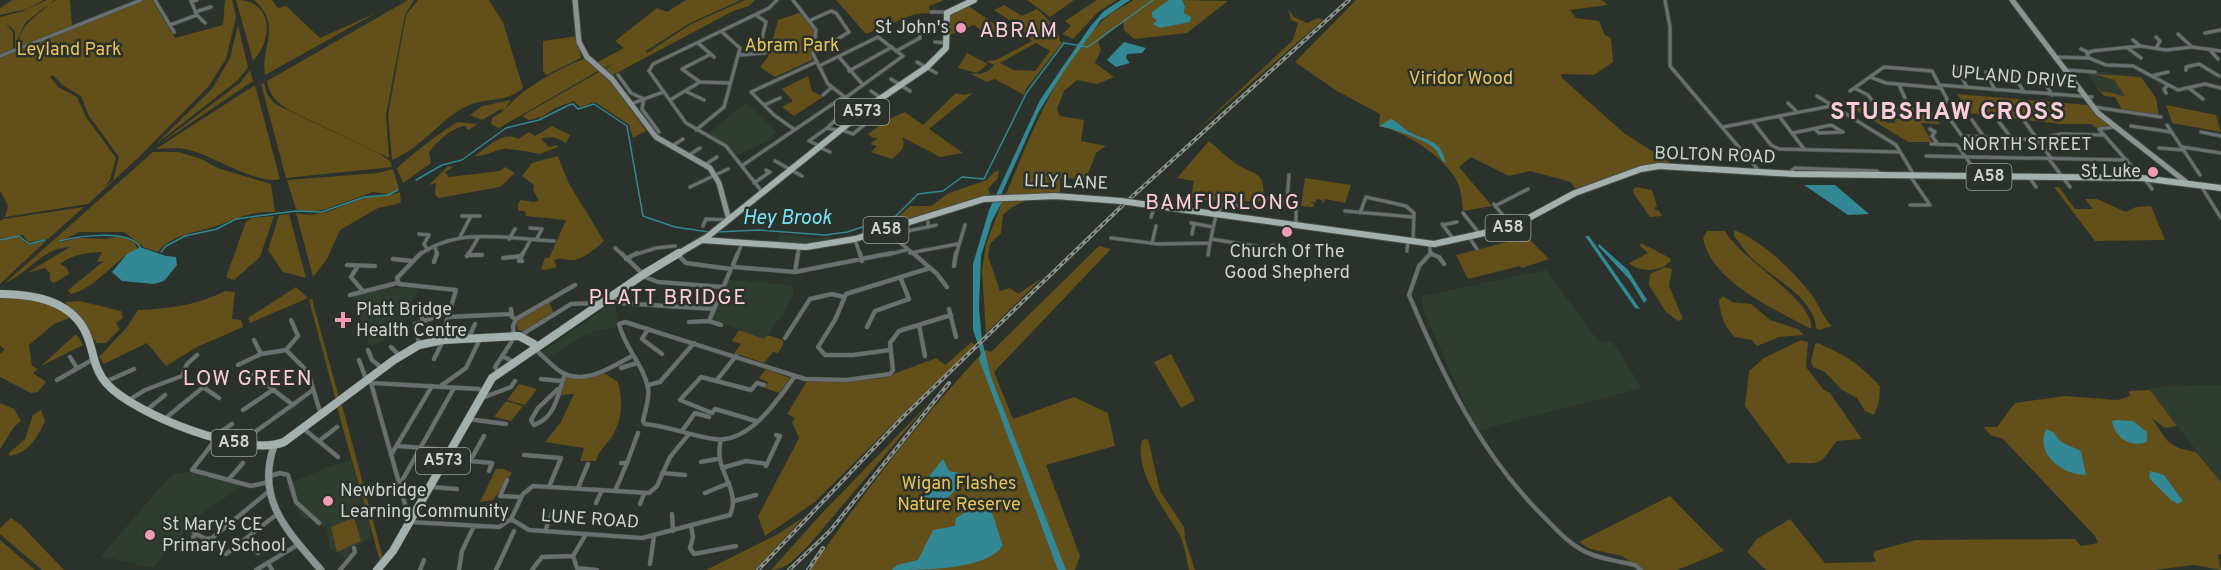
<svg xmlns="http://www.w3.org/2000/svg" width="2221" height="570" font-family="Overpass,sans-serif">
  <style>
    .built { fill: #2f3c30 }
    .green { fill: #624f19; fill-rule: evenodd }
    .water { fill: #328894 }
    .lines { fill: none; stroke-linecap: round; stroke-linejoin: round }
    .stream { stroke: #328894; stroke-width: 1.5 }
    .street-far1-casing { stroke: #484f48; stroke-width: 4.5 }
    .street-casing { stroke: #484f48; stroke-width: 5 }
    .secondary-far1-casing { stroke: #484f48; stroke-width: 7 }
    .secondary-casing { stroke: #484f48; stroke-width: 8 }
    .primary-far1-casing { stroke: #484f48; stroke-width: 8 }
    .primary-casing { stroke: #484f48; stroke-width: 9 }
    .street-far1 { stroke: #6a706f; stroke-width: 3 }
    .street { stroke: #6a706f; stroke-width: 4 }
    .secondary-far1 { stroke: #8b9492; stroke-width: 5 }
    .secondary { stroke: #8b9492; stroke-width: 7 }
    .primary-far1 { stroke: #a4b0ad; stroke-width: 6 }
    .primary { stroke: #a4b0ad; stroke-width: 8 }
    .rail-casing { stroke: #8a908a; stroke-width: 4 }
    .rail { stroke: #2a322b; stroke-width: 1.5; stroke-dasharray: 4; stroke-linecap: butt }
    .primary-bridge-casing { stroke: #484f48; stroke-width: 8; stroke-linecap: butt }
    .primary-bridge { stroke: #a4b0ad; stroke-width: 6 }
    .poi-dot { fill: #f09ab6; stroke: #2a322b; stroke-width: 2 }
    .labels { text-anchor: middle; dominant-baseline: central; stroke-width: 5; stroke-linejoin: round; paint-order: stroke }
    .shield { fill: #2a322b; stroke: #9da39d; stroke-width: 1.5 }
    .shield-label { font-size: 16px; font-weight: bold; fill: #ced3ce }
    .poi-label { font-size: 18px; fill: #ced3ce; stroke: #2a322b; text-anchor: start }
    .park-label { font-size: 18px; fill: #ebc357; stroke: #2a322b }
    .street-label { font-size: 18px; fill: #ced3ce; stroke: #2a322b }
    .water-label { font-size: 20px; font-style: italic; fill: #73e5f7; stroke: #2a322b }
    .quarter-label { font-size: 21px; letter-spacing: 1.5px; fill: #fdcbda; stroke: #2a322b }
    .district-label { font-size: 24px; font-weight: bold; letter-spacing: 1.5px; fill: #fdcbda; stroke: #2a322b }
  </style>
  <rect width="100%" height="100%" fill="#2a322b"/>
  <path class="built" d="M 2085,70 L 2141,77 L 2156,98 L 2122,109 L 2114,96 L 2104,96 Z
    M 1847,100 L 1931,110 L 1940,124 L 1921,123 L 1932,142 L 1908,142 L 1843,102 Z
    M 747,102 L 777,132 L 772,135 L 774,138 L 737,155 L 727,145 L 708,134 Z
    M 780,234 L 811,238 L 830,237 L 830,240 L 799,245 L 777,243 Z
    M 1546,270 L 1599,342 L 1612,341 L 1642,388 L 1476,431 L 1423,309 L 1422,296 Z
    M 729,280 L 792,285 L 794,292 L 786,310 L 764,339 L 711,319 Z
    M 378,288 L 419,288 L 410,305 L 414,316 L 386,328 L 390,338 L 370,347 L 353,296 Z
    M 612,303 L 616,307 L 617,314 L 616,327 L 585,334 L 550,358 L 542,352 Z
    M 2200,385 L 2221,385 L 2221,483 L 2148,388 Z
    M 351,460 L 372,538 L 349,550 L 350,553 L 346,559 L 330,548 L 326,526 L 319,527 L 309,518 L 302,519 L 286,485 L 328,467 Z
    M 193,472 L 242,486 L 200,515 L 152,568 L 101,556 L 173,473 Z"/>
  <path class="green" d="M 13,0 L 44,0 L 27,9 L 0,15 L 0,8 Z
    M 47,0 L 54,0 L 50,4 L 56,0 L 70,0 L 72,26 L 24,46 L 19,41 C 22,23 39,15 49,4 L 25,23 L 17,41 L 21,47 L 15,49 L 15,31 L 6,23 L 13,33 L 13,50 L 0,55 L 0,17 L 23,11 Z
    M 145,0 L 152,0 L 175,38 L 223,25 L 225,0 L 232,0 L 236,17 L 226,59 L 208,87 L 138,158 L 88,204 L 5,217 L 8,206 L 0,191 L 0,57 L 28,47 L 35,56 L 38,55 L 32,45 ZM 53,75 L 62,85 L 81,96 L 89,116 L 119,157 L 113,180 L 104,188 L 110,180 L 116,158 L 86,117 L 77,97 L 58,87 L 50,77 Z
    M 236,0 C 273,0 274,38 253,61 Z
    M 254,0 L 272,0 L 278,8 L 286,6 L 320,38 L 376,13 L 265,75 C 260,47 283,25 254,0 Z
    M 408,0 L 414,0 L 405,15 L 386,115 L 389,158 L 289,110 C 276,102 270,96 267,81 Z
    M 418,0 L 489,0 L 503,22 L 523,88 C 505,103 492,97 472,104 C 445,113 424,147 392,160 L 388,115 L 406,15 Z
    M 686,0 L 741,0 L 690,23 L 646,51 L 647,53 L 691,24 L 745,0 L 755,0 L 749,6 L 733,11 L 611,76 L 603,70 L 615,63 L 602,69 L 596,63 L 624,48 L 615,41 L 657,8 L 667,12 Z
    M 836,0 L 942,0 L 942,1 L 929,6 L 930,13 L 915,14 L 866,34 Z
    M 1027,0 L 1074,0 L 1050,17 Z
    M 1097,0 L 1117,0 L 1098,12 L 1073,39 L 1062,34 L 1071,26 L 1065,21 Z
    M 1134,0 L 1170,0 L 1152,12 L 1157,20 L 1153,23 L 1184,13 L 1185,5 L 1182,0 L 1228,1 L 1187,33 L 1134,39 L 1124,30 L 1123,21 L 1098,42 L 1101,50 L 1095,63 L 1114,77 L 1097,84 L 1077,80 L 1064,91 L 1057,109 L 1060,116 L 1084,120 L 1081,141 L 1106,146 L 1096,153 L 1086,179 L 1060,178 L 1060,194 L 1006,194 C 1031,135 1057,66 1103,20 C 1112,12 1124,6 1134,0 Z
    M 1356,0 L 1602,0 L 1608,5 L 1570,10 L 1576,18 L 1599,21 L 1605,35 L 1611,38 L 1613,62 L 1594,75 L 1561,74 L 1562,78 L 1624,133 L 1677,167 L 1659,166 L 1577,192 L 1571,182 L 1530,171 L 1509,176 L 1471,157 L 1459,167 L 1492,206 L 1463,211 C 1462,200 1461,188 1456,179 C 1441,155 1406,132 1379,126 L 1380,114 L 1337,91 L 1295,62 Z
    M 967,5 L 1000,28 L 988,36 L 974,25 L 950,35 L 950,12 Z
    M 1004,5 L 1022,16 L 1037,9 C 1046,17 1060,29 1060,42 L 1069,40 L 1063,42 L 1026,89 L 1024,95 L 995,79 L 987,82 L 969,73 C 979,75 987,74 994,65 L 986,61 L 996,60 L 1032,41 L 1019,27 L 994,10 ZM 1036,43 L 1050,51 L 1035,71 L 1014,70 L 1000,63 Z
    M 1288,9 L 1294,17 L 1307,23 L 1318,18 L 1323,20 L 1195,132 L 1293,40 L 1298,23 L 1291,20 Z
    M 802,12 L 815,30 L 812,60 L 775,77 L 760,67 L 768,57 L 778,20 Z
    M 238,25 L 248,67 L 238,80 L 155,145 L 212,89 L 230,58 Z
    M 577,36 L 581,58 L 546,75 L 543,71 L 543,41 Z
    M 967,53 L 988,64 L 977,73 L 958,68 Z
    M 584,59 L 598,71 L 499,128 L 491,124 L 492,118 C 502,113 506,108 514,100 C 526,87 567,64 584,59 Z
    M 250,70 L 253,81 L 158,145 L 241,82 Z
    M 599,72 L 616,87 L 646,131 L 633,138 L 629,125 L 595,102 L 580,107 L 574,101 L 555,108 L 542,117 L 529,120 L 522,116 Z
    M 2093,74 L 2141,77 L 2156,98 L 2159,116 L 2122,109 L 2115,97 L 2104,96 L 2094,84 L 2102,92 C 2112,91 2115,96 2125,96 L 2114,80 Z
    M 808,76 L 812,91 L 823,97 L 794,116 L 782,107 L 793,101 L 782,89 Z
    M 264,83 L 267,94 L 275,104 L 378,153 L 390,161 L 392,167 L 286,178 L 261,84 Z
    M 255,85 L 280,179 C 258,186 209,153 185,149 C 176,147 166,149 156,149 Z
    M 956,93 L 963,95 L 973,93 L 929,129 L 963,153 L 940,157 L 902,137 C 907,148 900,152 892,159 L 871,152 L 877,146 L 870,144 L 878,138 L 873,138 L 868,134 L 889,119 L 905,112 L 923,125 Z
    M 1957,94 L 2088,105 L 2109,125 L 2096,128 L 2091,124 L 2060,124 L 1968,113 Z
    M 511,100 L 505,109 L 499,110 L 482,120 L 470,115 L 482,106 Z
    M 1847,100 L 1868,102 L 1857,104 L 1859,107 L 1872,108 L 1867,110 L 1873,119 L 1881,119 L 1879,114 L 1887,123 L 1896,123 L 1894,119 L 1905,118 C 1898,107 1889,106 1876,106 L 1875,103 L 1931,110 L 1940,124 L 1921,123 L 1932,142 L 1908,142 L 1843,102 Z
    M 2166,105 L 2216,115 L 2221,132 L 2172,123 Z
    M 458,122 L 478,124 L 468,130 L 465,126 C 452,127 437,142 429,152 L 431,163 L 403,183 L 397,169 C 400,163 450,125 458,122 Z
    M 552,126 L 570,135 L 566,143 C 557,138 552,136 541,139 L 549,147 L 557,145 L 558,147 L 540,154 C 536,153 509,148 503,149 C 494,150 485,157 475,156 C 486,148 504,130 518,139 L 529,132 L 535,136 Z
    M 1209,141 C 1218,148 1226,157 1235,163 C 1255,177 1266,169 1263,201 L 1218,202 L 1191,197 L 1194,181 L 1177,178 Z
    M 153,152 L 179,152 L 201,159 L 220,169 L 271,184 L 275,212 C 249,211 239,218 216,226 C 195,233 172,234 158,252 L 145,248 L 124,232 L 79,232 L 58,243 L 77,238 L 107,239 L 121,236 L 135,243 L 137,249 C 113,260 97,288 71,294 L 68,290 L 104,261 L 97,262 L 102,252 C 86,253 73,254 60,264 L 67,268 L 69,274 L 54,283 L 50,280 L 50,273 L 45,268 L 27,273 L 70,247 C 40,249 32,271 5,283 Z
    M 558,156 L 568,182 L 604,241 C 596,248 584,259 574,260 C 566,260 562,257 554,260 L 557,267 L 546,270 L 541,269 L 545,258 L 549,258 L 566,220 L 526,216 L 525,211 L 518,211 L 518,204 L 521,200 L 534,202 L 539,200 L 533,190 L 534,185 L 522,176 L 532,163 Z
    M 448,166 L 453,167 L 445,172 L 449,177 L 500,171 L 505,167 L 515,173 L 500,187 L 439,198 L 435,195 L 436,183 L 429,185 Z
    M 393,169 L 399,189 L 389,194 L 373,192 L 323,210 L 307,212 L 296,209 L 287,180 L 378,173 Z
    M 999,170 L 998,178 L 988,189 L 990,194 L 897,223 L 898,217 L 910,206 L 931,206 L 949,193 L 987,180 L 994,172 Z
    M 1305,178 L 1351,185 L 1345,203 L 1325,199 L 1323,204 L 1322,200 L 1316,199 L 1316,202 L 1309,202 L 1315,204 L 1313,207 L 1308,207 L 1307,204 L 1307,207 L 1301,206 Z
    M 1636,187 L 1652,190 L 1657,206 L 1654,209 L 1659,211 L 1662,216 L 1650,217 L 1634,194 L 1633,190 Z
    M 2054,187 L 2059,187 L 2075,209 L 2093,209 L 2085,199 L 2097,199 L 2126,212 L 2136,207 L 2151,206 L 2165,240 L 2095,241 Z
    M 400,192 L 401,203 L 378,208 L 340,230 L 327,259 L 313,277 L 296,213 C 322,220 344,203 368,197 C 379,194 388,197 400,192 Z
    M 1031,198 L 1012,207 L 1003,215 L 1001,233 L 990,244 L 988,256 L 1000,291 L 1010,288 L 1018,294 L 1043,277 L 986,333 L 982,271 L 986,244 L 1001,205 L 1000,200 Z
    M 84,207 L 48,239 L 28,242 L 23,235 L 0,239 L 0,221 L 3,219 Z
    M 289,214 L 306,278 L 283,272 L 268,250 L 279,215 Z
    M 274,216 L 260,257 L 234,280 L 226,277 L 246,222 L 252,218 Z
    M 1734,230 C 1763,241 1793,271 1812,295 C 1819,305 1823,318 1832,326 L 1819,330 L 1816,328 C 1815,299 1773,278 1755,261 C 1746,254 1741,244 1734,236 Z
    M 1707,231 L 1725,231 C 1741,260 1816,301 1811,329 C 1775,309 1711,282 1703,238 Z
    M 18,236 L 28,245 L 46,241 L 0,284 L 0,241 Z
    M 1527,237 L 1549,259 L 1522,268 L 1520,266 L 1468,279 L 1456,255 Z
    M 1641,243 L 1670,258 L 1671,261 C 1660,272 1641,273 1629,263 L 1648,253 L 1640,246 Z
    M 1099,246 L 1111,249 L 994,372 L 1013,419 L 1074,397 L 1108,413 L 1115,446 L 1046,465 L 1080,556 L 1075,570 L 810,570 C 864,492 920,419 985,350 L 991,352 Z
    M 1665,267 L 1672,269 L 1669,286 L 1683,319 L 1678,321 L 1665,311 L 1649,285 L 1650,274 Z
    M 296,287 L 308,298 L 250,323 L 248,318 Z
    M 225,291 L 235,292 L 232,319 L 241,320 L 243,327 L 197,347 L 166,366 L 147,343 L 104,364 L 99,357 L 127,327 L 138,310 C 168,309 198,305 225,291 Z
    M 0,296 C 25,296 52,297 69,318 L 54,324 L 29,345 L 32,366 L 38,369 L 33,373 L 46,382 L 38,392 L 31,393 L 0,377 L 0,354 L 5,349 L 0,346 Z
    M 1723,296 L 1732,302 L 1751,304 L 1770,320 L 1798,329 L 1804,335 L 1779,337 L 1757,346 L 1752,340 L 1735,337 C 1725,328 1720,315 1719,300 Z
    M 312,299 L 339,398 L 336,401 L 309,300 Z
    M 80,301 L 121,311 L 123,318 L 116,323 L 120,329 L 106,343 L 97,343 L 65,302 Z
    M 549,302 L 553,312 L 523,331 L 518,330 L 516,323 L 518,320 Z
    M 739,330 L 764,339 L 767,335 L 783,340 L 783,345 L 778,353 L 773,352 L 764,363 L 734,353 L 741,344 L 732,341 Z
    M 76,334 L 83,345 L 41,366 Z
    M 1801,340 L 1808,342 L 1806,367 L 1823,389 L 1830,393 L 1862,439 L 1837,441 C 1832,446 1830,452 1825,457 C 1816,468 1799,460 1788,464 L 1745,406 L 1749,371 L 1764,358 Z
    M 972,342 L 975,347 L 912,405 L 815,502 L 765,536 L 758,516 L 799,438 L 792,422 L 795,418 L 787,414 L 807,381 L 845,382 L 883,378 L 936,358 L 945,365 Z
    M 1818,343 C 1848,357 1857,362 1880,386 L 1879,402 L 1874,415 L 1865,411 L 1857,398 L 1842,390 L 1825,372 L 1813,367 L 1811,362 L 1815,344 Z
    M 1171,354 L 1195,400 L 1181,408 L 1154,362 Z
    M 766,369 L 790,378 L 779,393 L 765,388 L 768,382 L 759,378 Z
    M 604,373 L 618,382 C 622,397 623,414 616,429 C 611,442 599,448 596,461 L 580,461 L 584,448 L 545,442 L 561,422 L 574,394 L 561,395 L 566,378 L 591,378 Z
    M 519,384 L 537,389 L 525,405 L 507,400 Z
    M 2150,390 L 2177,426 L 2165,428 L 2152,418 C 2168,442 2167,447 2196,452 L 2221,482 L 2221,554 L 2218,555 L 2221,570 L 2194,565 L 2154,570 L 1766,570 L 1747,552 L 1757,539 L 1790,519 L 1825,563 L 1876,562 L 1873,555 L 1875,551 L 1916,540 L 2075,539 L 2081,546 L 2098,543 L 2095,536 L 2003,439 L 1990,435 L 1984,427 L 1997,427 L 2015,403 L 2065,396 L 2118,400 L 2130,396 L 2129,391 Z
    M 506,401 L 523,406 L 511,421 L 494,417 Z
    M 0,403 L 14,409 L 21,421 L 14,427 L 0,449 Z
    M 929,403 L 809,545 C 798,555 787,570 771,570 L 822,513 Z
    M 342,405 L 383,558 L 380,561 L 337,407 Z
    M 41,410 L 45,421 C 38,437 28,453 10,456 L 8,454 L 25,439 L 33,415 Z
    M 1148,439 L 1160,491 L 1184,527 L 1185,539 L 1195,570 L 1189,570 C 1186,559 1185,544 1179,534 C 1164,508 1134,472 1142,440 Z
    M 496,469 L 504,469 L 512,473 L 493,500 L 480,502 Z
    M 1670,496 L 1724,551 L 1677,570 L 1643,570 L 1622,556 L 1590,549 L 1579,542 Z
    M 354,517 L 361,541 L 337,552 L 331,527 Z
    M 804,517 L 755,570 L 706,570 L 776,535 Z
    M 11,518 L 21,525 L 64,570 L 42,570 L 0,534 L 0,528 Z
    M 0,540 L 35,570 L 0,570 Z"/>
  <path class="water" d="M 1121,0 L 1130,0 L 1101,20 L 1066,68 L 1038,113 L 1001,195 L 1001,204 L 992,221 L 981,256 L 979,308 L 982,340 L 991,377 L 1066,570 L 1058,570 L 979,359 L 981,353 L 973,330 L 973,264 L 989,210 L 1040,100 L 1090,27 L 1104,11 Z
    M 1169,0 L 1182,0 L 1185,6 L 1184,13 L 1191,17 L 1190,22 L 1160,28 L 1153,24 L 1157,20 L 1152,17 L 1152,12 Z
    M 1124,42 L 1146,48 L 1142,53 L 1127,54 L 1126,58 L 1130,63 L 1116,67 L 1107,60 Z
    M 1391,119 C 1400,123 1404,130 1411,133 C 1431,142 1440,140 1446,163 C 1439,160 1440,153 1434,148 C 1424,139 1393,129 1379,126 Z
    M 1804,185 L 1835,185 L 1869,214 L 1848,215 Z
    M 1585,236 L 1589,236 L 1640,309 L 1635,308 Z
    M 1599,244 L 1628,270 L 1647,300 L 1644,303 L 1630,280 L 1598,246 Z
    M 140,247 L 166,256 L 176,257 L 177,265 L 164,281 L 154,284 L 122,281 L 112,272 L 127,254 Z
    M 2117,420 L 2133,421 L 2147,432 L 2147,442 C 2131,448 2115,438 2112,421 Z
    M 2046,429 L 2053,432 L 2061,442 L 2081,451 L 2086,475 C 2062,475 2035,454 2046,429 Z
    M 943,459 L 949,471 L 970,475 L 940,506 L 928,509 L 921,498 L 929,476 Z
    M 2150,471 L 2164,475 L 2183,501 L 2178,504 L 2171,500 L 2149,478 Z
    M 983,501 C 994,508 997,532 1003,545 C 988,570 923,570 892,570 L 897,565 L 918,560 L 933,530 L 955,526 L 956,518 Z"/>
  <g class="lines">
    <path class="stream" d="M 416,180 L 442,165 L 462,160 L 506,128 L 539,120 L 569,105 L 573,104 L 578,109 L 594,104 L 627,126 L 643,216 L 675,227 L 709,232
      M 717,232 L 759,230 L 825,235 L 847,232 L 896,216 L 918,194 L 943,191 L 962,177 L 984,179 L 1027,92 L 1064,43 L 1088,47 L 1153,0
      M 0,240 L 19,236 L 29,244 L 45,240
      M 60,241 C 78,236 129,229 140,247
      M 161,252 L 166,246 L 185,236 L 217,229 L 236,219 L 296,211 L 322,212 L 364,197 L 388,195 L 398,190"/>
    <defs>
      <path id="street-far1" d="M 155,0 L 174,32
        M 793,0 L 816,30 L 813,54 L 828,84 L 863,111
        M 1665,0 L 1670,27 L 1670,66 L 1760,172
        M 191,1 L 197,15 L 205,23
        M 191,2 L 197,0
        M 195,12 L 211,7
        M 931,12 L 949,12
        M 756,15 L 766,22 L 761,43
        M 811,20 L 831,11 L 836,13 L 849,32 L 836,40
        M 170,25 L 197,15
        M 2205,33 L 2221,30
        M 2178,34 L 2192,47
        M 2156,37 L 2160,41 L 2156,48
        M 2133,40 L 2140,46
        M 935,42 L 947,43
        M 698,43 L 714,57
        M 2081,49 L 2088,52
        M 2129,49 L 2141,58
        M 2210,50 L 2218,59
        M 896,51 L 920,38 L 919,31 L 910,24
        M 711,54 L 682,69 L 700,82 L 730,83
        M 739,55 L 765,53
        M 0,56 L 141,0
        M 839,57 L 863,85
        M 2056,57 L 2088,58
        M 2089,58 L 2087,54 L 2092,51 L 2140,46 L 2166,50 L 2192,47 L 2221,51
        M 2089,58 L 2106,65 L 2133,66 L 2178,90 L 2205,84 L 2221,88
        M 917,62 L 936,73
        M 819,66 L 878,37 L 903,56 L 845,98
        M 1957,68 L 1967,87
        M 2066,70 L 2095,72
        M 2186,70 L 2186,67 L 2199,64 L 2219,76
        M 849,71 L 892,47
        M 1986,72 L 1995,90
        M 2012,73 L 2024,92
        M 618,75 L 631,93 L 644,99 L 642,109 L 659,132
        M 2151,76 L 2168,72
        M 1870,77 L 1886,83 L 1941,88
        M 2042,78 L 2052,95
        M 891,79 L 910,91
        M 2061,82 L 2075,82
        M 1899,85 L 1905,98
        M 1940,85 L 2092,97
        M 1854,88 L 1868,95 L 1874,103
        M 2190,89 L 2203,99
        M 871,91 L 881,98
        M 1850,91 L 1884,67 L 1932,71 L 1947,99 L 1943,109 L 1949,115
        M 687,92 L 704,100
        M 2166,93 L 2164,89 L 2167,86
        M 823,95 L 832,87
        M 1817,96 L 1896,145 L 1914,175
        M 670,100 L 700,82
        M 1788,103 L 1797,112
        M 631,104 L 663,92
        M 764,105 L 780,98
        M 2094,107 L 2161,117
        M 1947,115 L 1962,136 L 2038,140
        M 1779,116 L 1804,149
        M 1972,120 L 1984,137
        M 873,121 L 884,108 L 875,103
        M 1753,122 L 1771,145 L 1779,149 L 1900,152
        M 1999,122 L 2013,140
        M 2025,122 L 2051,158
        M 2167,125 L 2200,175
        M 829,126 L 843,114 L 838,112
        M 2131,126 L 2171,132
        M 1723,127 L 1831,106
        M 2114,127 L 2099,129 L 2141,177
        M 1930,129 L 1935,132 L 1932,136 L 1937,143
        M 696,130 L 724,107 L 740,48 L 722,32
        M 795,130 L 774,115 L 751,92 L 816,62
        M 842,130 L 853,134 L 864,125
        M 2201,132 L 2221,136
        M 1793,133 L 1831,125 L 1843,132 L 1819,133 L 1815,129
        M 2036,137 L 2084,136
        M 2046,137 L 2061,134 L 2103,135
        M 1931,144 L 1957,145 L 1979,176
        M 672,146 L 683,139
        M 820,146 L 809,141 L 827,128 L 840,131
        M 2182,147 L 2221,153
        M 821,148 L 830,152
        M 2159,148 L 2184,150
        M 689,155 L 700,148
        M 1926,156 L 2127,160
        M 2049,159 L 2070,187
        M 775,161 L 802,176
        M 706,164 L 717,157
        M 743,165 L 843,97
        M 1794,174 L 1792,170 L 1795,168 L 1877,171 L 1882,175
        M 1910,176 L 1930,205 L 1910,205
        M 1972,177 L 1979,187
        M 2029,177 L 2036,187
        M 2144,178 L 2152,189
        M 754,183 L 770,172 L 766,170
        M 2201,186 L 2221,218
        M 690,187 L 728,169
        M 763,193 L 726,146 L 686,123 L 649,71 L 653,64 L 769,8 L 777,0
        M 1267,199 L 1296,204 L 1296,225
        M 1287,201 L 1289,175
        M 1494,204 L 1521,239
        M 1495,206 L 1528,189
        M 1345,211 L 1413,217
        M 1360,213 L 1366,197 L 1406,206 L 1414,213 L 1413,242
        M 1463,213 L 1479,233
        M 1219,214 L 1220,204 L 1261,208
        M 462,216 L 471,216
        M 1151,217 L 1155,206
        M 1488,221 L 1497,231
        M 928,222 L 928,227 L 936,225
        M 1191,223 L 1213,227
        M 1442,224 L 1454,240
        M 1443,225 L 1457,222
        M 703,226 L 706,219 L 728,220
        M 530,228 L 542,229 L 536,240
        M 885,230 L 915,255
        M 419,234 L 429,235 L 424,244 L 428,250
        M 1192,234 L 1194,224
        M 460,237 L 471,216 L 480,216
        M 1469,237 L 1477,249
        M 1111,238 L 1158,244 L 1210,243 L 1216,215
        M 509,239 L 515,229
        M 855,239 L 860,255
        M 1211,239 L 1267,248 L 1273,245
        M 894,240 L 902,232 L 928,227
        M 1152,243 L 1156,226
        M 1430,244 L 1430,255
        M 435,247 L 437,255
        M 615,248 L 623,255
        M 1407,251 L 1408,241
        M 910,253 L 957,244
        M 1431,254 L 1434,255
        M 419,255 C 459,226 508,239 554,241
        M 468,255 L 478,238
        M 522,255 L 530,241
        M 634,255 L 656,248 L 675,246
        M 737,255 L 742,244
        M 798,255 L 799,248
        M 886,255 L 906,250
        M 956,255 L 965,225
        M 1208,255 L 1210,243"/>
      <path id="street" d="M 421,253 L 397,278 L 399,284 L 456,290 L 441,340
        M 621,253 L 643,274
        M 738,253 L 733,265 L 735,267 L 795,272 L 892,253
        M 860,253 L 862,261
        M 913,253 L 937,274 L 947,287
        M 1431,253 L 1419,266 L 1409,295 C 1443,376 1481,455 1544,517 C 1556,529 1567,542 1582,550 C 1598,559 1618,561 1635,565 L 1641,570
        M 677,254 L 686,263 L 731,269 L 709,321 L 721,325
        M 1431,254 L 1439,257 L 1444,264
        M 468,255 L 482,255
        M 467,256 L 469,253
        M 503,258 L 521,256
        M 393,259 L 412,261
        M 626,259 L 637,253
        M 522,261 L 519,261 L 523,253
        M 434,262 L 437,253
        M 347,265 L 375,266
        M 358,266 L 351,277 L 362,290
        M 954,266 L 956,253
        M 795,272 L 798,253
        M 642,276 L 658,282 L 723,287
        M 350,295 L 397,283
        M 612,298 L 619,303 L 714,309
        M 594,302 L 601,293
        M 511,309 L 512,317 L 516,319 L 513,326 L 514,336
        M 949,309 L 956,337
        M 419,311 L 423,320
        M 448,317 L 512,314
        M 516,319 L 575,285
        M 689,322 L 709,321
        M 415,324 L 450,312
        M 919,325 L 925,356
        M 867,327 L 875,311 L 909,299 L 901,279
        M 648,329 L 642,339 L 662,354
        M 417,332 L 419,345
        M 521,335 L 571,304 L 597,303
        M 469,337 L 475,324
        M 785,338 L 810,299 L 832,294 L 844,297
        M 254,340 L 261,354 L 286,350
        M 391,347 L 400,356
        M 286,350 L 308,372 L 321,415
        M 286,350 L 298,336 L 291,320
        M 368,350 L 372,360 L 382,368
        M 536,350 C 544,357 552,366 561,372 C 584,386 612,367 632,356
        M 890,350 L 853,355 L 825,355 L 818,347 L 835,320 L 846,294 L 930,268
        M 502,356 L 512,361
        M 70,357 L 77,368
        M 434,359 L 443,341
        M 359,360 L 366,379 L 371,383 L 410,522 L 499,527 L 511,519 L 529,530 L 642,538 L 730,515 C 742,488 712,470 721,440
        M 238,365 L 261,354
        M 621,368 L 637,363
        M 499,373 L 495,367 L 512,341
        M 253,374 L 293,405
        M 795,376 C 777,401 749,444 714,439 C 690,436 669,426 645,424 L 643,421 C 645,410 650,399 648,388 C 644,365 624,347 619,324 L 625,322 L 805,379 L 847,380 L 890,374 L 893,370 L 890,343 L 899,331 L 951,315
        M 541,379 L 562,381
        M 57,380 L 92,360
        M 716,381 L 736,356
        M 105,382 L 134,369
        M 372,383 L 479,389
        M 442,385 L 466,368 L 480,339
        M 648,385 L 660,382 L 694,343
        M 203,387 L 219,398
        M 558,389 L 538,408 L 531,420 L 534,425 C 556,418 558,393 565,374
        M 482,398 L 511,387 L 515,381
        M 129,400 L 145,390 L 182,376 L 187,364 L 197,355
        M 148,409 L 165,395
        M 243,410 L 274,389
        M 167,417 L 207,384
        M 468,419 L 506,424
        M 756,421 L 715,409 L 712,413 L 680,400 L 701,377 L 751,390 L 757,383 L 764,385
        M 304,429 L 338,457
        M 682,431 L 695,413 L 709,417
        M 213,437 L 232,424
        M 216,439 L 192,470 L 251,486 L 269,482
        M 319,441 L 337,427
        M 241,442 L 313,390
        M 398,446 L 449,450
        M 391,455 L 432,386
        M 524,455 L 561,458 L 549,487
        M 448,459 L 492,463 L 489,471
        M 470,461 L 484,436
        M 701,462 L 717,459
        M 627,463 L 638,433
        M 766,466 L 780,436 L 776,435
        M 722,468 L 746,461 L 767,464
        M 662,473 L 685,475
        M 270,476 L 280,473 L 288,475 L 296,502 L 319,523
        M 229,479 L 243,463
        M 507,480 L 500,496 L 521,497
        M 399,486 L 454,388
        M 431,487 L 457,489
        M 578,488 L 588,464
        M 615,491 L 627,463 L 621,463
        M 705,493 L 729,483
        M 734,501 L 756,495
        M 596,503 L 602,490
        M 640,504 L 644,494
        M 672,514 L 673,531
        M 511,519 L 523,494 L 533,486 L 649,493 L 657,486 L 670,457 L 689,434
        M 691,526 L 693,537 L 690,548 L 694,554 L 736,546
        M 192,531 L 196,534 L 193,537
        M 545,531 L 553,511
        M 196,534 L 206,539 L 212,538 L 268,492
        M 243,541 L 258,553
        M 226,554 L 276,515
        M 573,556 L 577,568 L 597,570
        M 268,563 L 272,570
        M 650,564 L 654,536
        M 256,570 L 299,544
        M 340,570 L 355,552 L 354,548
        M 420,570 L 424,560
        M 459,570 L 462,551 L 474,526
        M 496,570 L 514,531
        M 532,570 L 542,557 L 573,556 L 586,534"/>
      <path id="secondary-far1" d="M 575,0 L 579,42 L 587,57 L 612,79 L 656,137 L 710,168 L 719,183 L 729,220
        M 2012,0 L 2098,113 L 2186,182"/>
      <path id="secondary" d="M 274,446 C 255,500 289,533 321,570"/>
      <path id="primary-far1" d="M 1142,204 L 1434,244 L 1512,227 L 1575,193 L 1641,169 L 1659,166 L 1794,174 L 2142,178 L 2221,188
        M 702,240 L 806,247 L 855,239 L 984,199 L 1055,196 L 1121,201
        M 676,255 L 707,237 L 874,103 L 927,67 L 946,48 L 947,13 L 974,0"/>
      <path id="primary" d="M 0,294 C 34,294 75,301 88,338 C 94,354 94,370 107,384 C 134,414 245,458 284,442 L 394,360 L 419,345 L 443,340 L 519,336 L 534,344
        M 377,570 L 393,551 L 492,378 L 644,274 L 679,253"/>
    </defs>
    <use href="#street-far1" class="street-far1-casing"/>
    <use href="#street" class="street-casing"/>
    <use href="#secondary-far1" class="secondary-far1-casing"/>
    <use href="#secondary" class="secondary-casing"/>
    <use href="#primary-far1" class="primary-far1-casing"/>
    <use href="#primary" class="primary-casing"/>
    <use href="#street-far1" class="street-far1"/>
    <use href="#street" class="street"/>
    <use href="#secondary-far1" class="secondary-far1"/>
    <use href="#secondary" class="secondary"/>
    <use href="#primary-far1" class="primary-far1"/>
    <use href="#primary" class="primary"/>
    <defs>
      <path id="rail" d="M 758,570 L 904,416 L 1124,204 L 1349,0
        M 789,570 L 830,531 L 949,383
        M 808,570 L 823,548"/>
    </defs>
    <use href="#rail" class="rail-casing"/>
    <use href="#rail" class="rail"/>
    <defs>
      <path id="primary-bridge" d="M 1121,201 L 1142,204"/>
    </defs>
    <use href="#primary-bridge" class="primary-bridge-casing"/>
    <use href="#primary-bridge" class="primary-bridge"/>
  </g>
  <g class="poi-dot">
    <circle cx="961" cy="28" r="6"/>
    <circle cx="2153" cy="172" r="6"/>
    <circle cx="1287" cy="232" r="6"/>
    <path d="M340 311h6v6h6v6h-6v6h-6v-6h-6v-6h6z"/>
    <circle cx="328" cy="501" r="6"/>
    <circle cx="150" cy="535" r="6"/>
  </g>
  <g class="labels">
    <g class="shield">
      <rect x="835" y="99" width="54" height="26" rx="4.5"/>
      <rect x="1966.5" y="164" width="45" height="26" rx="4.5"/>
      <rect x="1485.5" y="215" width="45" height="26" rx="4.5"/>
      <rect x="863.5" y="217" width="45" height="26" rx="4.5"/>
      <rect x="211.5" y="430" width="45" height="26" rx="4.5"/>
      <rect x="416" y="448" width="54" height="26" rx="4.5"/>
    </g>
    <g class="shield-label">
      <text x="862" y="112">A573</text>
      <text x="1989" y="177">A58</text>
      <text x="1508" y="228">A58</text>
      <text x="886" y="230">A58</text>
      <text x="234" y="443">A58</text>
      <text x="443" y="461">A573</text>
    </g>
    <g class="poi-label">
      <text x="949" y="28" text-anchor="end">St John's</text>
      <text x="2141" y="172" text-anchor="end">St Luke</text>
      <text x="1287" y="252" text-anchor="middle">Church Of The<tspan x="1287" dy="21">Good Shepherd</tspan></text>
      <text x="356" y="310">Platt Bridge<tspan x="356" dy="21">Health Centre</tspan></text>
      <text x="340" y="491">Newbridge<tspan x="340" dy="21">Learning Community</tspan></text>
      <text x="162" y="525">St Mary's CE<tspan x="162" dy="21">Primary School</tspan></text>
    </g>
    <g class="park-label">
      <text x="792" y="46">Abram Park</text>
      <text x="69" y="50">Leyland Park</text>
      <text x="1461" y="79">Viridor Wood</text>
      <text x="959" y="484">Wigan Flashes<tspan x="959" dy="21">Nature Reserve</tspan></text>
    </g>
    <g class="street-label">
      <text transform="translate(2014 78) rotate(5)">UPLAND DRIVE</text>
      <text x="2027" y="145">NORTH STREET</text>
      <text transform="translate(1715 156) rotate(2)">BOLTON ROAD</text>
      <text transform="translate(1066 183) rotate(2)">LILY LANE</text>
      <text transform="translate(590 520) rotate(4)">LUNE ROAD</text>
    </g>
    <g class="water-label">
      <text x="787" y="219">Hey Brook</text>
    </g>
    <g class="quarter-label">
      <text x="1019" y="31">ABRAM</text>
      <text x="1223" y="203">BAMFURLONG</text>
      <text x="668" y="298">PLATT BRIDGE</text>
      <text x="248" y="379">LOW GREEN</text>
    </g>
    <g class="district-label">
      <text x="1948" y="113">STUBSHAW CROSS</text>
    </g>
  </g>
</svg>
